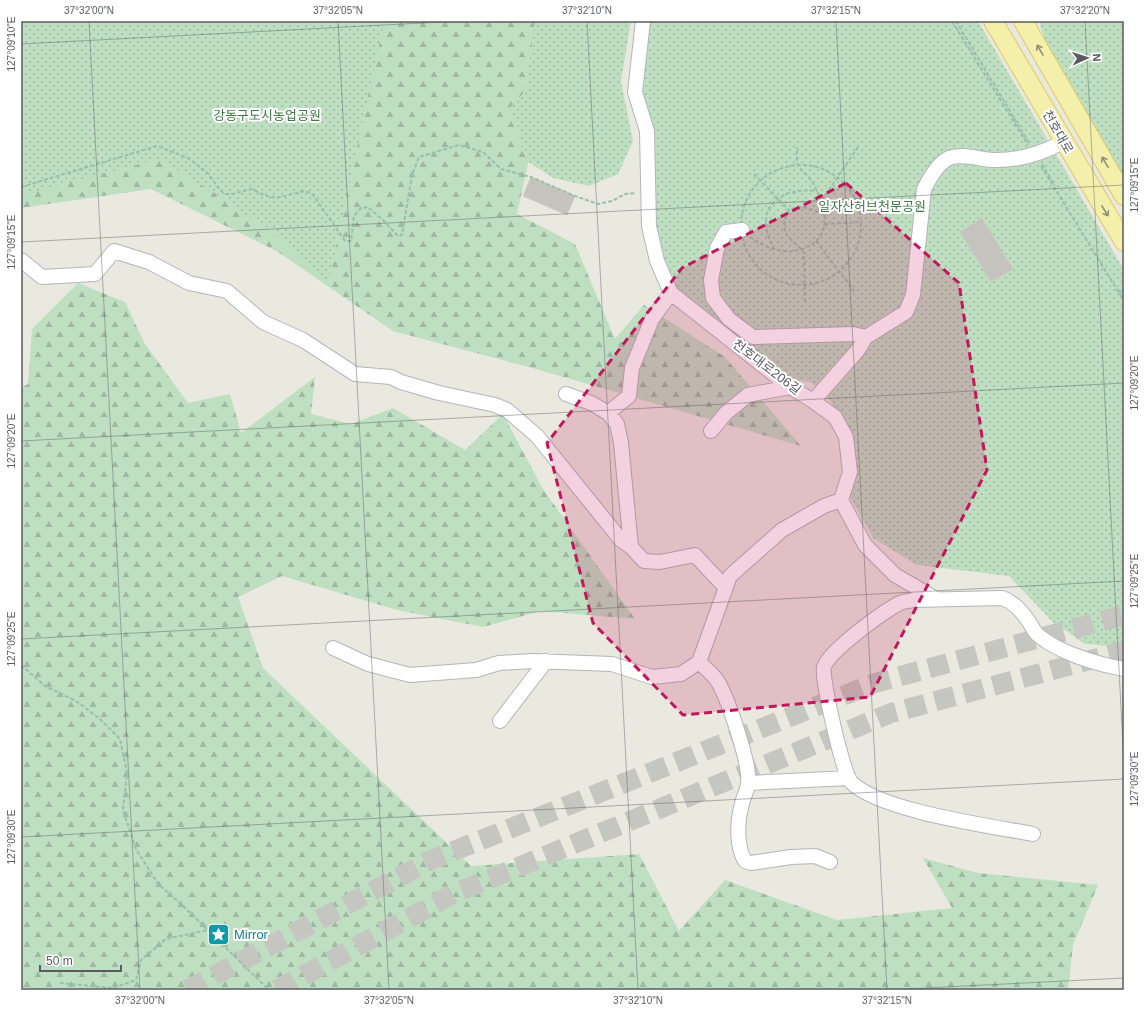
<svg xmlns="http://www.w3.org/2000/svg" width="1145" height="1011" font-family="Helvetica,'Noto Sans KR',sans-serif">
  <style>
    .forest { fill: url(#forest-firs) }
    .park { fill: url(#park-dots) }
    .building { fill: #c5c3bd; stroke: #cecbc0 }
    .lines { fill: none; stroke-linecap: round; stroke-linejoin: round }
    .highway-tunnel { stroke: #c6c6c0; stroke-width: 20; stroke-dasharray: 20 10; stroke-linecap: butt }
    .minor-casing { stroke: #b3b5b9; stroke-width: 16 }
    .major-casing { stroke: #dfc965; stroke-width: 20 }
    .path { stroke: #9abfa8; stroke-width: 2; stroke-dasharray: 4 2; stroke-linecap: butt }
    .minor { stroke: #fff; stroke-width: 14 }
    .major { stroke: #f4f0ab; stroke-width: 18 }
    .oneway { stroke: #8f8f7a }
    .marked { fill: #c2185b; fill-opacity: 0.2; stroke: #c2185b; stroke-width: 3; stroke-dasharray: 8 5; stroke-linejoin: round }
    .ticks { fill: none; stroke: #595b5f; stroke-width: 1; stroke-opacity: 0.45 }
    .labels { text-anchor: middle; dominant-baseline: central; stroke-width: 4; stroke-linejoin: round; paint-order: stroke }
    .park-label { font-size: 13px; fill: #3d7a46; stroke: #fff }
    .street-label { font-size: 13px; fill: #595b5f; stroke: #fff }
    .culture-label { font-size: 13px; fill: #0d838f; stroke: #fff; text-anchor: start }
    .neatline { fill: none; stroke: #595b5f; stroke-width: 1.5 }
    .ticks-label { font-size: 10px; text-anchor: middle; fill: #595b5f }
  </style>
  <defs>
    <pattern id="forest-firs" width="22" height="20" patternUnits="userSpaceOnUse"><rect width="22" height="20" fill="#bfdfc2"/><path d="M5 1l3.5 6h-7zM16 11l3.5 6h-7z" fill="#9eb8a1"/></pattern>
    <pattern id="park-dots" width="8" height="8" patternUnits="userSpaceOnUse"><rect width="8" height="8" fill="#bfdfc2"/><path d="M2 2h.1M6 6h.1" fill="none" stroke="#9eb8a1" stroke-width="1.8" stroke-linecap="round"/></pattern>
  </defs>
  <rect width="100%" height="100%" fill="#eae9e0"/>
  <path class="forest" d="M 21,21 L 544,21 L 530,154 L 517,214 L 575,244 L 615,339 L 644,305 L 725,357 L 801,446 L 536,369 L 393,331 L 278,252 L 151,189 L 21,208 Z
    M 78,283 L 125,302 L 145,344 L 188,403 L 230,394 L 241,433 L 315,377 L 311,414 L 351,424 L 393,408 L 465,450 L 503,414 L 543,489 L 635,619 L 541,611 L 483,627 L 397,610 L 282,576 L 238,597 L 263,668 L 471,866 L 639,854 L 679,931 L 725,880 L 837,920 L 952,908 L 923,858 L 978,873 L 1098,885 L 1073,945 L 1068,990 L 21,990 L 21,388 L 28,384 L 32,329 Z"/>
  <path class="park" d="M 21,21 L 384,21 L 328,284 L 265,224 L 244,216 L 223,198 L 159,159 L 21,195 Z
    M 535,21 L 631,21 L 621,81 L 633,141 L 618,174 L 589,186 L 553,178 L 527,161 L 510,108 L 526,90 Z
    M 649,21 L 978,21 L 1124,270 L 1124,647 L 1085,644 L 1053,622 L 1009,576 L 917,565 L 873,538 L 850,497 L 855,472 L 853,440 L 831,402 L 811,382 L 792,380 L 676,290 L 663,256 L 655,223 L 640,88 Z
    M 1039,21 L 1124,21 L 1124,177 L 1044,38 Z"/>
  <path class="building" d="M 531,177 L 575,196 L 567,215 L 523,196 Z
    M 982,218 L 1013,269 L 991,282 L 960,232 Z"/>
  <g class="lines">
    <path class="highway-tunnel" d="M 187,990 L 431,860 L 875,683 L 1124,615
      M 277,990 L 453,894 L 891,713 L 1124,651"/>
    <defs>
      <path id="minor" d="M 643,21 L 635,92 L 647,131 L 649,226 L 657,261 L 671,293 L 790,387 L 813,401 L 858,350 L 866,337 L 906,312 L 913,295 L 924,189 C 930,178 937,164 949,158 C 961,153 979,159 992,160 C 1018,161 1041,154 1063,142
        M 742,230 L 726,232 L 717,248 L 711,280 L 713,298 L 729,319 L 753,337 L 853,334 L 866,337
        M 21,260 L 42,277 L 95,274 L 114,251 L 149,262 L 189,283 L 227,291 L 263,322 L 303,340 L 355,374 L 391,377 L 401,382 L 439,393 L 495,405 L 507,410 L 537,436 L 621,540 L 631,547
        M 566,394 L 591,403 L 608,413 L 617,424 L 621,443 L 631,547 L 644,561 L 660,562 L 695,555 L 725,587
        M 813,401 L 835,417 L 846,437 L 850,472 L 841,500 L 865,545 L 895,575 L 936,599
        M 608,413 L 629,396 L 632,368 L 652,319 L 671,293
        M 711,431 L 726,413 L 748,395 L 790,387
        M 333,648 L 368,664 L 410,675 L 476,670 L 499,663 L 533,661 L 612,664 L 652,677 L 681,674 L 699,662 L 730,576 L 782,530 L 824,506 L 841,500
        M 699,662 C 705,668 714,675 718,682 C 728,699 751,765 748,784 C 747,791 743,798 742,804 C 737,821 736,846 745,861 L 751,863 L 791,857 L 815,856 L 830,862
        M 500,721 L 546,661
        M 749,783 L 849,778
        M 1033,834 C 991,826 879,811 851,782 C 843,774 821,677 824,667 C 829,651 884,611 900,603 C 904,601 910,601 914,600 L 1002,598 C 1014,602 1022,611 1029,622 C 1032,626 1034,632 1038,635 C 1059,653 1097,664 1124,669"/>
      <path id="major" d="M 993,21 L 1124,242
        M 1023,21 L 1124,196"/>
    </defs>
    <use href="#minor" class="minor-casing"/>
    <use href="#major" class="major-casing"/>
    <path class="path" d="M 952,21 L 1028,145
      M 956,21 L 1029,143
      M 1042,164 L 1055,186
      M741 225a60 60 0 1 1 120 0a60 60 0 1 1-120 0Z
      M 1041,166 L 1124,301
      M 754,174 L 790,211
      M 21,187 L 157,146 L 188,158 L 209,174 L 216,185 L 224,194 L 232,194 L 252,189 C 278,204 281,195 306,191 L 313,195 L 345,241 L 351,241 L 354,216 L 361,208 L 368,207 L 383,220 L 398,236 L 402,235 L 412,175 L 419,157 L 459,145 L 483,152 L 501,169 L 531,177 L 575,196 L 598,204 L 612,201 L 625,194 L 636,193
      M 822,200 L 858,147
      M 825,224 L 861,222
      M 750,237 C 766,248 783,255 802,249 C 835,239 826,204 812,182 C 809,176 801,171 798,165 C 796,161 797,152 797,147
      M 816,241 L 854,291
      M 774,250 C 772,244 769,238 767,232 C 760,198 790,188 817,191
      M 1119,290 L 1124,298
      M 805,302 L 804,253 C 800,246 792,242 787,235 C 784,231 784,225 785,220 C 789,198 814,210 826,216
      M 21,665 L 45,686 L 76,701 L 100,719 L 120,739 L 127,773 L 123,810 L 136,849 L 158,884 L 180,903 L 269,990
      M 60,983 L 113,988 L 136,980 L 141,960 L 166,939 L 208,930"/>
    <use href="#minor" class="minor"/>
    <use href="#major" class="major"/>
  </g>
  <defs><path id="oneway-shaft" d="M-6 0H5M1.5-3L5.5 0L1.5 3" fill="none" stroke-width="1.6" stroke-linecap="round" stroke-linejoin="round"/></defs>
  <g class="oneway">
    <use href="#oneway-shaft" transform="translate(1040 50) rotate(-120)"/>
    <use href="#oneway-shaft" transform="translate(1105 162) rotate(-120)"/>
    <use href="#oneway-shaft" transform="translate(1105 211) rotate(59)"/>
  </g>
  <path class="marked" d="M 846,183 L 959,283 L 987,470 L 870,697 L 683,715 L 593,623 L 547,443 L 682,268 Z"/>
  <path class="ticks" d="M 89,21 L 140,990M 338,21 L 389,990M 587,21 L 638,990M 836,21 L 887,990M 1085,21 L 1124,765M 21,44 L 461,21M 21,242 L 1124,185M 21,441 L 1124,383M 21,639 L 1124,581M 21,837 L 1124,779M 886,990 L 1124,978"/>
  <defs>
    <symbol id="sight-square" viewBox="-11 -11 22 22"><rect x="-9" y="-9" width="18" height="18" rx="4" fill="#0f9aa8" stroke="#fff"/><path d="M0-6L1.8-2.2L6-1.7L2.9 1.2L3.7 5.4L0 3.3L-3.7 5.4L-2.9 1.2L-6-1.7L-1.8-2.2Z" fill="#fff"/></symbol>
  </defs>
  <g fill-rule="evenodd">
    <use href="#sight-square" x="206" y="922" width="25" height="25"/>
  </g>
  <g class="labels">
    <g class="park-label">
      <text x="267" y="115">강동구도시농업공원</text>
      <text x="872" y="206">일자산허브천문공원</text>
    </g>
    <g class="street-label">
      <text transform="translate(1058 132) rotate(60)">천호대로</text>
      <text transform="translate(767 367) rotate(37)">천호대로206길</text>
    </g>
    <g class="culture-label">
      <text x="234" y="934">Mirror</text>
    </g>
  </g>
  <rect width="1145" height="1011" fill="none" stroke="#ffffff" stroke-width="44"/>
  <g transform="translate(1087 58) rotate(87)" stroke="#ffffff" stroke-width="3" paint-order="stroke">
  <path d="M0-3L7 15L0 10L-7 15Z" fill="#595b5f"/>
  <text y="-6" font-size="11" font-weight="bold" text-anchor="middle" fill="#595b5f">N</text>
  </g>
  <path d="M40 965v6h81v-6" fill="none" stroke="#595b5f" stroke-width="2"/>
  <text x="46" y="965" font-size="12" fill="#595b5f" stroke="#ffffff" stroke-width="3" paint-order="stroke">50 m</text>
  <rect x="22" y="22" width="1101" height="967" class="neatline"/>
  <g class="ticks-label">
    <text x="89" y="14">37°32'00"N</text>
    <text x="338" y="14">37°32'05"N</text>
    <text x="587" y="14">37°32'10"N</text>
    <text x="836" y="14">37°32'15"N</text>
    <text x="1085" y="14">37°32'20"N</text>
    <text transform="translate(11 44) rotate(-90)" y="4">127°09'10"E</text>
    <text transform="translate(1134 185) rotate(-90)" y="4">127°09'15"E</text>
    <text transform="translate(11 242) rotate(-90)" y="4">127°09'15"E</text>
    <text transform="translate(1134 383) rotate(-90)" y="4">127°09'20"E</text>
    <text transform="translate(11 441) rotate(-90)" y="4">127°09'20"E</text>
    <text transform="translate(1134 581) rotate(-90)" y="4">127°09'25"E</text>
    <text transform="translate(11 639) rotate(-90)" y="4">127°09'25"E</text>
    <text transform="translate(1134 779) rotate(-90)" y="4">127°09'30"E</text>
    <text transform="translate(11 837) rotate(-90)" y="4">127°09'30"E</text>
    <text x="140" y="1004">37°32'00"N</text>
    <text x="389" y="1004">37°32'05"N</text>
    <text x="638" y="1004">37°32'10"N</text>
    <text x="887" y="1004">37°32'15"N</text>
  </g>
</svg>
